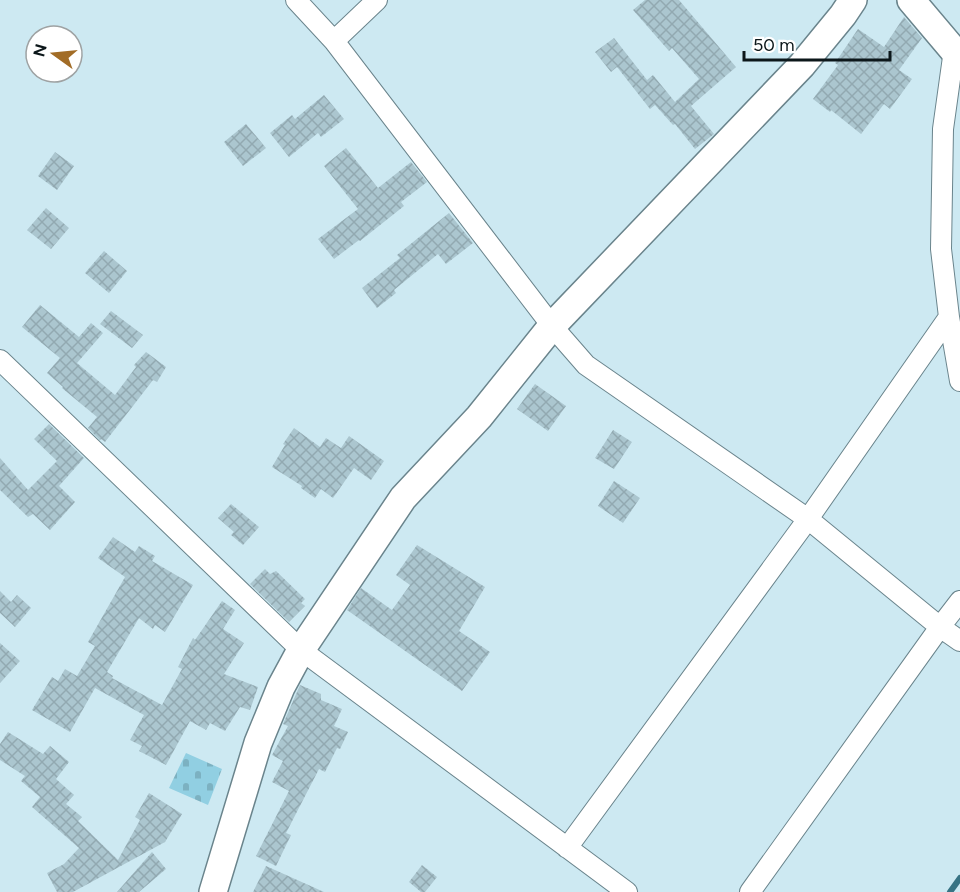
<svg xmlns="http://www.w3.org/2000/svg" width="960" height="892" font-family="Figtree,sans-serif">
  <style>
    .cemetery { fill: url(#cemetery-stones) }
    .lines { fill: none; stroke-linecap: round; stroke-linejoin: round }
    .stream { stroke: #377384; stroke-width: 6 }
    .building { fill: url(#building-cross-hatch) }
    .street-casing { stroke: #6a848c; stroke-width: 22 }
    .secondary-casing { stroke: #6a848c; stroke-width: 30 }
    .street { stroke: #fff; stroke-width: 20 }
    .secondary { stroke: #fff; stroke-width: 27 }
  </style>
  <defs>
    <pattern id="cemetery-stones" width="16" height="16" patternUnits="userSpaceOnUse" patternTransform="scale(1.5)"><rect width="16" height="16" fill="#91cfe2"/><path d="M2 7V4a2 2 0 0 1 4 0v3zM10 15v-3a2 2 0 0 1 4 0v3z" fill="#7cb1c1"/></pattern>
    <pattern id="building-cross-hatch" width="8" height="8" patternUnits="userSpaceOnUse" patternTransform="scale(1.5)"><rect width="8" height="8" fill="#abc6cf"/><path d="M0 0l8 8M0 8l8-8" fill="none" stroke="#92a9b1"/></pattern>
  </defs>
  <rect width="100%" height="100%" fill="#cde9f2"/>
  <path class="cemetery" d="M 186,753 L 222,769 L 208,805 L 169,788 Z"/>
  <g class="lines">
    <path class="stream" d="M 950,892 L 960,878"/>
  </g>
  <path class="building" d="M 645,0 L 679,0 L 736,67 L 691,106 L 714,134 L 695,149 L 675,124 L 673,125 L 655,105 L 650,109 L 617,67 L 611,72 L 595,52 L 614,38 L 647,80 L 653,75 L 675,102 L 699,79 L 672,48 L 669,51 L 633,10 Z
    M 904,17 L 922,38 L 899,70 L 912,79 L 890,109 L 884,104 L 861,134 L 831,110 L 830,112 L 813,99 L 838,65 L 835,63 L 858,29 L 884,47 Z
    M 324,95 L 344,119 L 321,137 L 318,133 L 289,157 L 270,133 L 292,115 L 295,119 Z
    M 246,124 L 266,148 L 243,166 L 224,142 Z
    M 346,148 L 378,188 L 411,162 L 427,182 L 401,202 L 404,206 L 360,241 L 359,240 L 334,259 L 318,239 L 358,209 L 324,166 Z
    M 55,152 L 74,166 L 57,190 L 38,176 Z
    M 46,208 L 69,228 L 51,249 L 27,230 Z
    M 449,213 L 473,243 L 446,264 L 438,254 L 394,290 L 396,293 L 377,308 L 362,288 L 400,258 L 397,255 Z
    M 104,251 L 127,271 L 109,293 L 85,273 Z
    M 40,305 L 79,337 L 91,323 L 103,333 L 77,363 L 115,395 L 136,367 L 134,365 L 146,352 L 166,367 L 157,382 L 153,380 L 105,442 L 101,439 L 100,440 L 88,428 L 97,417 L 62,388 L 63,387 L 47,373 L 60,358 L 22,327 Z
    M 111,311 L 143,335 L 132,348 L 100,324 Z
    M 535,384 L 566,406 L 548,431 L 517,409 Z
    M 49,424 L 84,458 L 59,486 L 75,502 L 50,530 L 33,514 L 28,517 L 0,490 L 0,458 L 28,490 L 57,461 L 34,439 Z
    M 294,428 L 320,447 L 326,438 L 341,448 L 349,436 L 384,461 L 371,480 L 354,468 L 333,498 L 321,489 L 315,498 L 301,488 L 302,486 L 272,467 L 285,445 L 283,444 Z
    M 613,430 L 632,442 L 614,469 L 595,458 Z
    M 614,481 L 640,498 L 623,523 L 598,506 Z
    M 231,504 L 259,527 L 243,545 L 231,535 L 234,532 L 218,518 Z
    M 113,537 L 135,552 L 139,546 L 155,556 L 152,561 L 193,585 L 165,632 L 155,625 L 153,629 L 139,618 L 107,672 L 113,676 L 112,678 L 162,705 L 182,669 L 178,667 L 193,638 L 195,640 L 222,601 L 235,610 L 223,629 L 244,643 L 224,674 L 258,687 L 250,710 L 240,707 L 225,731 L 210,723 L 206,730 L 190,721 L 166,765 L 139,751 L 142,746 L 130,740 L 144,715 L 95,688 L 70,732 L 32,710 L 52,677 L 58,681 L 65,669 L 77,676 L 95,646 L 88,642 L 125,577 L 98,558 Z
    M 417,545 L 485,587 L 459,631 L 490,652 L 462,691 L 347,610 L 361,588 L 392,610 L 410,585 L 396,575 Z
    M 265,569 L 270,574 L 276,571 L 305,599 L 301,603 L 305,606 L 289,622 L 250,584 Z
    M 0,591 L 11,602 L 17,595 L 31,608 L 15,627 L 0,613 Z
    M 0,643 L 20,661 L 0,683 Z
    M 300,685 L 321,694 L 321,700 L 342,709 L 334,726 L 348,732 L 340,749 L 337,748 L 325,772 L 319,769 L 286,833 L 291,835 L 276,866 L 256,856 L 289,791 L 272,782 L 283,761 L 272,755 L 288,726 L 283,724 Z
    M 8,732 L 43,754 L 50,746 L 69,762 L 56,779 L 74,795 L 66,804 L 82,817 L 78,821 L 118,860 L 140,820 L 135,817 L 149,793 L 182,814 L 165,842 L 73,892 L 57,892 L 47,873 L 64,864 L 79,848 L 32,807 L 40,797 L 21,781 L 25,776 L 0,760 L 0,744 Z
    M 152,852 L 166,869 L 139,892 L 117,892 Z
    M 422,865 L 437,877 L 425,892 L 421,892 L 409,882 Z
    M 266,866 L 324,892 L 253,892 Z"/>
  <g class="lines">
    <defs>
      <path id="street" d="M 296,0 L 334,41 L 552,326 L 586,365 L 808,519 L 940,627 L 960,641
        M 334,41 L 377,0
        M 954,50 L 943,129 L 941,249 L 949,317 L 960,381
        M 0,360 L 301,650 L 627,892
        M 567,848 L 808,519 L 949,317
        M 750,892 L 940,627 L 960,601"/>
      <path id="secondary" d="M 911,0 L 960,58
        M 213,892 L 258,743 L 281,687 L 301,650 L 403,498 L 479,417 L 552,326 L 802,65 L 843,15 L 853,0"/>
    </defs>
    <use href="#street" class="street-casing"/>
    <use href="#secondary" class="secondary-casing"/>
    <use href="#street" class="street"/>
    <use href="#secondary" class="secondary"/>
  </g>
  <g transform="translate(54 54) rotate(285)"><circle r="28" fill="#ffffff" stroke="#9ea2a3" stroke-width="1.5"/>
  <path d="M0-4.5L10 22L0 15L-10 22Z" fill="#a26c26"/>
  <text y="-9" font-size="16" font-weight="bold" text-anchor="middle" fill="#0c171a">N</text>
  </g>
  <path d="M744 51v9h146v-9" fill="none" stroke="#0c171a" stroke-width="3"/>
  <text x="753" y="51" font-size="18" fill="#0c171a" stroke="#ffffff" stroke-width="4.5" paint-order="stroke">50 m</text>
</svg>
